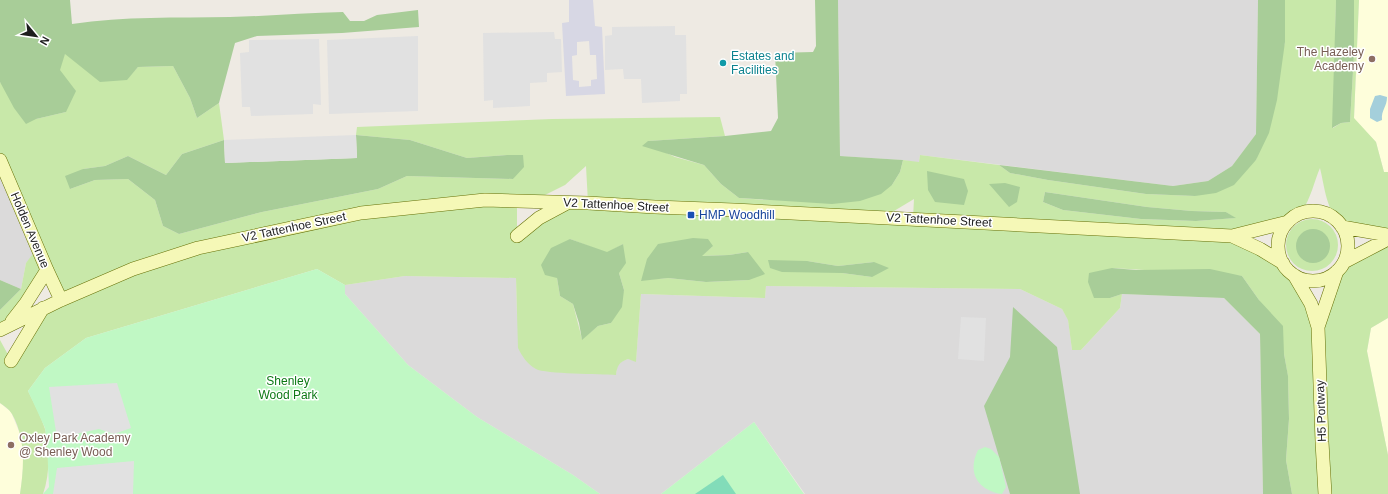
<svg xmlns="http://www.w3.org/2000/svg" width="1388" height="494" font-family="Arial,sans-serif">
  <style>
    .residential { fill: #dbdada }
    .education { fill: #fefedb }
    .grass { fill: #c8e8a9; fill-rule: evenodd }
    .forest { fill: #a8cd98 }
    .park { fill: #c0f8c4 }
    .pitch { fill: #82dcb9 }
    .parking { fill: #e1e1e1 }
    .plaza { fill: #d7d7e4; fill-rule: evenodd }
    .water { fill: #a4cfdb }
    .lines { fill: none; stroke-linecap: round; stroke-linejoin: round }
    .secondary-casing { stroke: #667107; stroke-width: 14 }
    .secondary { stroke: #f5f8b7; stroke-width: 13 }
    .education-dot { fill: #8d6e63; stroke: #fff; stroke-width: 1.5 }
    .culture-dot { fill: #0f9aa8; stroke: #fff; stroke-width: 1.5 }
    .transit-dot { fill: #1a4fb4; stroke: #fff; stroke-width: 1.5 }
    .labels { text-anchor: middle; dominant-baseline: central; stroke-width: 3; stroke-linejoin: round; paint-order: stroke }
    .education-label { font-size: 12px; fill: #785e54; stroke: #fff; text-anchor: end }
    .culture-label { font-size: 12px; fill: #0d838f; stroke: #fff; text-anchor: start }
    .street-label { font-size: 12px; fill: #1d1d1d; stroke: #fff }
    .transit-label { font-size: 12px; fill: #164399; stroke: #fff; text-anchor: start }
    .park-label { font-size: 12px; fill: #0d7915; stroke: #fff }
  </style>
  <rect width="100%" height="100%" fill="#eeeae3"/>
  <path class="residential" d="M 838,0 L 1258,0 L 1256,134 L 1232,166 L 1208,181 L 1173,186 L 920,155 L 919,163 L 903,160 L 840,156 Z
    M 0,160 L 39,252 L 26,263 L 21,289 L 0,280 Z
    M 405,276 L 516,278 L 517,315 L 616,374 L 617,366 L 622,361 L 628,359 L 636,361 L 641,294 L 765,298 L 766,286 L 1020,289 L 1062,309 L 1068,319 L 1072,350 L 1081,350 L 1120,308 L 1122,294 L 1224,298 L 1260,334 L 1263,494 L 805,494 L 754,422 L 661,494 L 600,494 L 573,475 L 477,417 L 408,365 L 345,294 L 345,285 Z"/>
  <path class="education" d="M 1359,0 L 1388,0 L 1388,172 L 1384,172 L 1376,142 L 1354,119 Z
    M 1388,318 L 1388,455 L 1367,351 L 1371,328 Z
    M 0,403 L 11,412 L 20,434 L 24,455 L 22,479 L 20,494 L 0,494 Z"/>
  <path class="grass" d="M 1285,0 L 1336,0 L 1333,128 L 1341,123 L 1350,122 L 1354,54 L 1354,0 L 1359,0 L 1354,118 L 1376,142 L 1384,172 L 1388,172 L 1388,232 L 1342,227 C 1326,209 1325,189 1320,168 C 1314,182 1311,198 1302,211 C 1295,223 1248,232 1233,236 L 1283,263 L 1288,270 L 1294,275 L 1318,326 L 1342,274 L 1344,262 L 1388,239 L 1388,318 L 1371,328 L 1367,351 L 1388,455 L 1388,494 L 1292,494 L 1286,460 L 1289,419 L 1288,377 L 1284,354 L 1259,300 L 1242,276 L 1112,268 L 1110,298 L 1122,294 L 1120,308 L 1081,350 L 1072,350 L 1068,320 L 1062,309 L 1020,289 L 766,286 L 765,298 L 641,294 L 636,362 L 628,359 C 619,362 617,366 616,375 C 601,374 545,374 536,369 C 527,364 522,356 518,348 L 516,278 L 405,276 L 345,285 L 317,269 L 86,338 L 45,368 L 28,391 C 34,403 41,416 45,429 C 50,449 50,474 43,494 L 20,494 C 24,467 26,439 12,414 C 9,409 4,406 0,403 L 0,340 L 11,360 L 43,308 L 61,299 L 47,270 L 0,330 L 0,310 L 21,289 L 26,263 L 32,255 L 39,251 L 0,160 L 0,82 L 36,119 L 66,112 L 59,70 L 65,53 L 126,80 L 138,67 L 173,66 L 190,98 L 197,118 L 219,103 L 224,140 L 182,154 L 166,175 L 128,156 L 105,166 L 83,169 L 70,189 L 95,180 L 128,179 L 155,200 L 163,226 L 179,234 L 262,212 L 378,189 L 407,176 L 513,179 L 523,155 L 507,155 L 467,158 L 410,140 L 356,135 L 357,127 L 552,119 L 720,117 L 725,136 L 648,141 L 660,150 L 675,157 L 704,165 L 721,184 L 739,198 L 769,200 L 892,185 L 900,172 L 903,160 L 919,162 L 920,155 L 999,165 L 1010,173 L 1048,180 L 1146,194 L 1195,196 L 1256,160 L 1285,42 ZM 586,166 L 588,203 L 539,218 L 517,235 L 517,202 L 531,202 L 565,185 ZM 1045,192 L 1147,207 L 1192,211 L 1226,212 L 1235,218 L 1196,221 L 1141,219 L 1063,210 L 1043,202 ZM 914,199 L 913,218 L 884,217 ZM 570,239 L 607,253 L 623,244 L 619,273 L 624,290 L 611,323 L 598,326 L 582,339 L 573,304 L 560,296 L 557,278 ZM 713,246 L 701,256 L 729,255 L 748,252 L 749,280 L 706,282 L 668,278 L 641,280 ZM 807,261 L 838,266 L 874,262 L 872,277 L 842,273 Z
    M1286 245a26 26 0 1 1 52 0a26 26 0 1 1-52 0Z"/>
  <path class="forest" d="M 0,0 L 70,0 L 72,24 C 124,16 177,18 230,17 C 268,16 306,13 343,12 L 350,21 L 364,21 L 377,15 L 418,10 L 419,27 L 342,33 L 257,36 L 235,43 L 219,103 L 197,118 L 190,98 L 173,66 L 138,67 L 127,80 L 100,82 L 65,54 L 60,70 L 76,91 L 66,112 L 36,119 L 26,124 L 14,108 L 0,82 Z
    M 815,0 L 838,0 L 840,156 L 903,160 L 900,172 L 892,185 L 881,194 L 860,201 L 832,204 L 739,198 L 721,184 L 704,165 L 642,146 L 648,141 L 725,136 L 771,131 L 778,118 L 775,53 L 813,52 L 816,46 Z
    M 1258,0 L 1285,0 L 1285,42 L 1277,100 L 1269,133 L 1256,160 L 1234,185 L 1216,193 L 1195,196 L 1146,194 L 1048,180 L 1010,173 L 999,165 L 1173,186 L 1208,181 L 1232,166 L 1256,134 Z
    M 1336,0 L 1354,0 L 1354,54 L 1350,122 L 1341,123 L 1332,128 Z
    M 356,135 L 410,140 L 467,158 L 507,155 L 523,155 L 524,167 L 513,179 L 407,176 L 378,189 L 262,212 L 179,234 L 163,226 L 155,200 L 128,179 L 95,180 L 70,189 L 65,176 L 83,169 L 105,166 L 128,156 L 166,175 L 182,154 L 224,140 L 225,163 L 357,158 Z
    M 927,171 L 964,179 L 968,191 L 964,205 L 935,202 L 928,190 Z
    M 1005,183 L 1020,187 L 1017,202 L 1009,207 L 989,184 Z
    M 1045,192 L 1147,207 L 1192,211 L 1226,212 L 1236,218 L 1196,221 L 1141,219 L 1063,210 L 1043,202 Z
    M1296 246a17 17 0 1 1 34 0a17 17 0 1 1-34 0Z
    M 693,238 L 708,239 L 713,246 L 702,256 L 729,255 L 748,252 L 765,274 L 749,280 L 706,282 L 668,278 L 641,281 L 647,259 L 658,244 Z
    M 570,239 L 607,252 L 623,244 L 626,263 L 619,273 L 624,290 L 622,307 L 611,323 L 598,326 L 582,340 L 579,323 L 573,304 L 560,296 L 557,278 L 545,275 L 541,265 L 551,248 Z
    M 768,260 L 807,261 L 838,266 L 874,262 L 889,268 L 872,277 L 842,273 L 782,272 L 770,268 Z
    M 1112,268 L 1136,270 L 1210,269 L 1242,276 L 1259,300 L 1283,326 L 1284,354 L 1288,376 L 1289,419 L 1286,460 L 1292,494 L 1263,494 L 1260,334 L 1224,298 L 1122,294 L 1110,298 L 1094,298 L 1088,282 L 1089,273 Z
    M 0,280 L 21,289 L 0,310 Z
    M 1013,307 L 1057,347 L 1080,494 L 1010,494 L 984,406 L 1010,357 Z"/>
  <path class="park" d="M 317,269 L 345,285 L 345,294 L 408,365 L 477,417 L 573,475 L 600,494 L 43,494 L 49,487 L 47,444 L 45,428 L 28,391 L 45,368 L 86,338 Z
    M 754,422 L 804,494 L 661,494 Z
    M 985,447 L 991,449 L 999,457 L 1006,487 L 1002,494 C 977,490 967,472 978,450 Z"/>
  <path class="pitch" d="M 723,475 L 736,494 L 695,494 Z"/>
  <path class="parking" d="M 675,26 L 675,35 L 686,35 L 687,94 L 680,94 L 680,101 L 642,103 L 641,79 L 624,79 L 623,69 L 605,70 L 605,36 L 612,35 L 612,27 Z
    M 554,32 L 555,39 L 561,39 L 562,72 L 547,73 L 547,82 L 530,83 L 530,106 L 493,108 L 493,100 L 484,101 L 483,33 Z
    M 418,36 L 418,111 L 329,114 L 327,40 Z
    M 319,39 L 321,105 L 313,104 L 313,114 L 251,116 L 250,107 L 242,107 L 240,53 L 249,52 L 249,40 Z
    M 356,135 L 357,158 L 225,163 L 224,140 Z
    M 961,317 L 986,318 L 984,361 L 958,359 Z
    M 117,383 L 131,428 L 114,434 L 99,429 L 57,438 L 49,387 Z
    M 134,461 L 133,494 L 53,494 L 57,468 Z"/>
  <path class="plaza" d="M 569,0 L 593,0 L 595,26 L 602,27 L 605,94 L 566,96 L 562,23 L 569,22 ZM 589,41 L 590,55 L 596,55 L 597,79 L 591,80 L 591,86 L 579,87 L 579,81 L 573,80 L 572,56 L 577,55 L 577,42 Z"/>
  <path class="water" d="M 1380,95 L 1387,97 C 1387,107 1381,110 1382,120 L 1377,122 L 1370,118 L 1370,109 L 1375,96 Z"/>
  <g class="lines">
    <defs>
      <path id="secondary" d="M 0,160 L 47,270 L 61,300
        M1278 246a35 35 0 1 1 70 0a35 35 0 1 1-70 0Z
        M 1342,227 L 1388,235
        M 517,236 L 539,218 L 567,203
        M 1232,236 L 1260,249 L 1283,263
        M 1344,262 L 1388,239
        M 1294,275 L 1311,304 L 1318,327 L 1322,442 L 1325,494
        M 12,321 L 26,303 L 47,270
        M 1318,327 L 1337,271
        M 0,330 L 61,300 L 133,269 L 198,248 L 361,213 L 485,200 L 588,203 L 655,207 L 734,210 L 1232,236 L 1288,222
        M 11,361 L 43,308"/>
    </defs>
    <use href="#secondary" class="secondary-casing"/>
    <use href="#secondary" class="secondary"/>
  </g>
  <g class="education-dot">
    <circle cx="1372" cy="59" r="4"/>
    <circle cx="11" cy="445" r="4"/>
  </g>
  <circle class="culture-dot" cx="723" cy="63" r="4"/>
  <rect class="transit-dot" x="687" y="211" width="8" height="8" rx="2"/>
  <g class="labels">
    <g class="education-label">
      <text x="1364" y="52">The Hazeley<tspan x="1364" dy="14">Academy</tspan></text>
      <text x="19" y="438" text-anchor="start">Oxley Park Academy<tspan x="19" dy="14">@ Shenley Wood</tspan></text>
    </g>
    <g class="culture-label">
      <text x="731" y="56">Estates and<tspan x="731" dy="14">Facilities</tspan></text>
    </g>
    <g class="street-label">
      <text transform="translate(616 205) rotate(3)">V2 Tattenhoe Street</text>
      <text transform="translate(939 220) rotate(3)">V2 Tattenhoe Street</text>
      <text transform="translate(294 227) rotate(-12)">V2 Tattenhoe Street</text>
      <text transform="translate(30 230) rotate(67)">Holden Avenue</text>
      <text transform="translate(1321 411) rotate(-92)">H5 Portway</text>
    </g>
    <g class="transit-label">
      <text x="699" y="215">HMP Woodhill</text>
    </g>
    <g class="park-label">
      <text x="288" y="381">Shenley<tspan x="288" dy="14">Wood Park</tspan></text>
    </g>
  </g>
  <g transform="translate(36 36) rotate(119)" stroke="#ffffff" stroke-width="3" paint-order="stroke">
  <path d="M0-3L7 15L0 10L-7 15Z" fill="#1d1d1d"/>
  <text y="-6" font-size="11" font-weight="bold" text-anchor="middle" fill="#1d1d1d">N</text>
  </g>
</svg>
